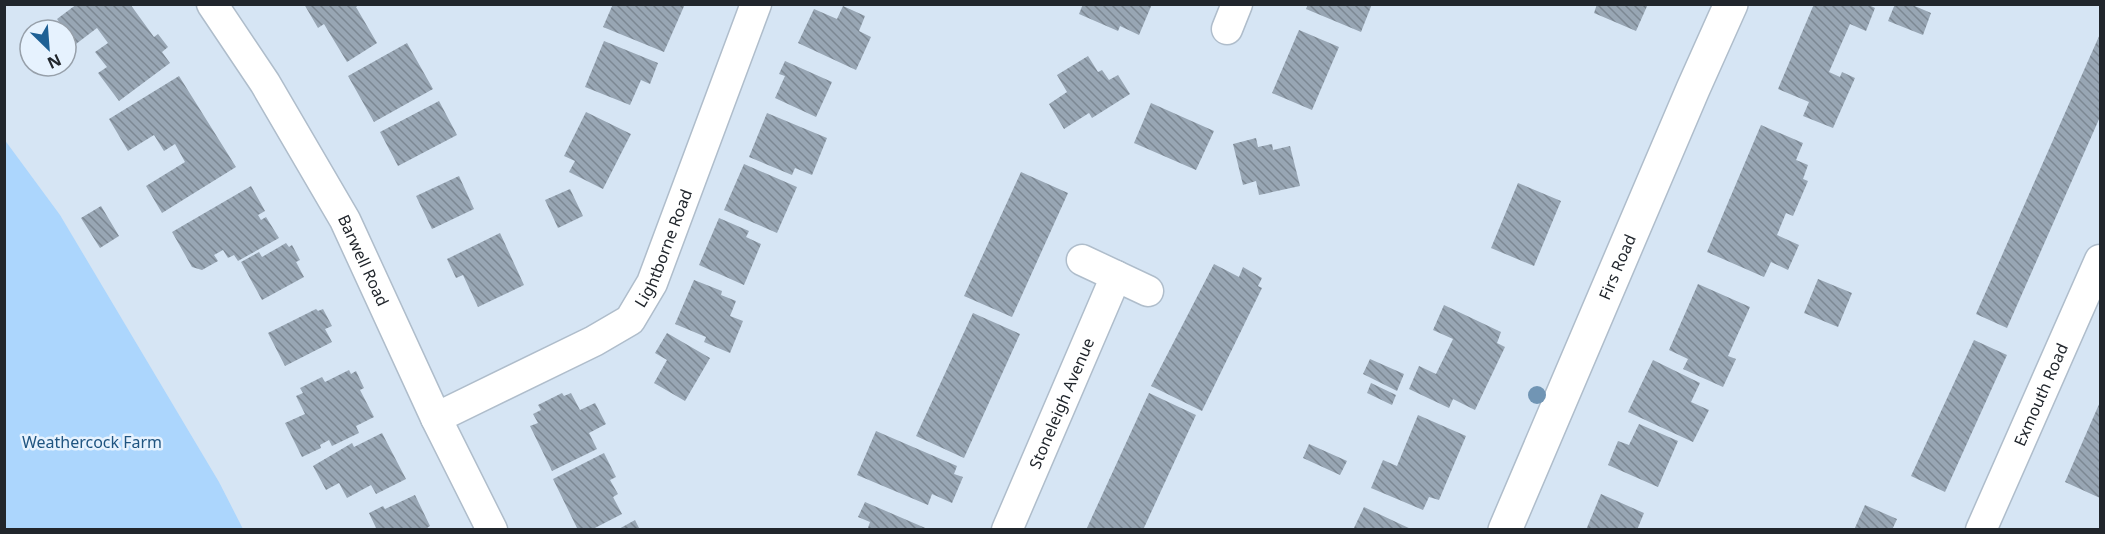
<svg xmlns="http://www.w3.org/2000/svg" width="2105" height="534" font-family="'Noto Sans',sans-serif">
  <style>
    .green { fill: #acd6fd }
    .building { fill: url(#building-back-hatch) }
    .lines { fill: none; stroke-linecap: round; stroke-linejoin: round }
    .street-casing { stroke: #afbdcb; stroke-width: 33 }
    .secondary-casing { stroke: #afbdcb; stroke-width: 36 }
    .street { stroke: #fff; stroke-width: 30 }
    .secondary { stroke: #fff; stroke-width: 33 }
    .tree { fill: #7195b4 }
    .labels { text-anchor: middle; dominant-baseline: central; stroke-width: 5; stroke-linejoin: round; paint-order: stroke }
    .street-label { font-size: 16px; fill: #21262c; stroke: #e6f2fe }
    .park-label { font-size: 16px; fill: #1f5480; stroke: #e6f2fe }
  </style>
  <defs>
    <pattern id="building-back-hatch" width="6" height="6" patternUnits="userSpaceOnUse" patternTransform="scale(1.5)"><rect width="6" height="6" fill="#98a6b4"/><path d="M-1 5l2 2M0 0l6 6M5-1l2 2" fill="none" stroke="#7c8793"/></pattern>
  </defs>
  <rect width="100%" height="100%" fill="#d6e5f4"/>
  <path class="green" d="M 4,139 L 60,215 L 219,482 L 243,529 L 5,529 Z"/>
  <path class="building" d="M 77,4 L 130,4 L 154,37 L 158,34 L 168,47 L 162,52 L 170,63 L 119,101 L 98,73 L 107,67 L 95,52 L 108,43 L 97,28 L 76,44 L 57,19 Z
    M 304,4 L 359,4 L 356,7 L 377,43 L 347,62 L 324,24 L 318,28 Z
    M 613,4 L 685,4 L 664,52 L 603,27 Z
    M 1083,4 L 1152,4 L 1139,35 L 1120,26 L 1118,31 L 1079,14 Z
    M 1308,4 L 1372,4 L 1361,32 L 1306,9 Z
    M 1597,4 L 1648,4 L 1636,31 L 1594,13 Z
    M 1814,4 L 1867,4 L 1875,8 L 1866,31 L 1850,24 L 1829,72 L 1840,77 L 1842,72 L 1855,78 L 1833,128 L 1803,116 L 1809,102 L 1778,89 Z
    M 1895,4 L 1910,4 L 1931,13 L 1923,35 L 1888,21 Z
    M 843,6 L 865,16 L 859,31 L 871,37 L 856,70 L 798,43 L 814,9 L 837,19 Z
    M 1299,30 L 1339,47 L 1312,110 L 1272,93 Z
    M 2100,34 L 2100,117 L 2007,328 L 1976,314 Z
    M 604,41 L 658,63 L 650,84 L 641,80 L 630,105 L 585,87 Z
    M 407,43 L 433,89 L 374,122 L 348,76 Z
    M 1088,56 L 1098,72 L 1102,70 L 1109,80 L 1118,75 L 1130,94 L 1092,118 L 1089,113 L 1064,129 L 1049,104 L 1067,92 L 1057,75 Z
    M 785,61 L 832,82 L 816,117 L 775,98 L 785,76 L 779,74 Z
    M 179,76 L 236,167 L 162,213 L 146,186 L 185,162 L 175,144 L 164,151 L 154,135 L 128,151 L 109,119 Z
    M 439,101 L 457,135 L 398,166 L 380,132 Z
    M 1151,103 L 1214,131 L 1196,170 L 1134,143 Z
    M 586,112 L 631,134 L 603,189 L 569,172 L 575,161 L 564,156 Z
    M 767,113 L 827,138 L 812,175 L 795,168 L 792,175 L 749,157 Z
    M 1761,125 L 1803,143 L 1796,160 L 1808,165 L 1803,179 L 1808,181 L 1793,216 L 1786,213 L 1777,235 L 1799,245 L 1788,270 L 1771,262 L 1764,277 L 1707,252 Z
    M 1256,138 L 1258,147 L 1272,144 L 1273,150 L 1290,146 L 1300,186 L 1259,195 L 1256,181 L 1243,185 L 1233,144 Z
    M 744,164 L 797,187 L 777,233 L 724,210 Z
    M 1021,172 L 1068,193 L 1012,317 L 964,296 Z
    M 459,176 L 474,209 L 432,229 L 416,196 Z
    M 1518,183 L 1561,201 L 1534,266 L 1491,248 Z
    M 251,186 L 265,211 L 258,215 L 261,220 L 266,217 L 279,238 L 238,261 L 234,255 L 228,258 L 223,250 L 214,255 L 218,261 L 202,270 L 192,267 L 172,232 Z
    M 570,189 L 583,216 L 558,228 L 545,200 Z
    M 101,206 L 119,236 L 100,248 L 81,218 Z
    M 719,218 L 749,231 L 746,237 L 761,244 L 744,285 L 699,265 Z
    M 500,233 L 524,285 L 478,307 L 463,275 L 456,278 L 447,259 Z
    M 286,243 L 289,247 L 292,245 L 300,260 L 296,262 L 304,277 L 262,300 L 241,262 L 259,252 L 262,257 Z
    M 1214,264 L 1239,277 L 1243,267 L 1262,278 L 1258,286 L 1262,288 L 1202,411 L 1151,386 Z
    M 1818,279 L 1852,293 L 1838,327 L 1804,313 Z
    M 694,280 L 722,291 L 721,295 L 736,301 L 730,316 L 743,321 L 730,353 L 704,342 L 706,337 L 675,324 Z
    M 1698,284 L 1750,307 L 1728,356 L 1736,359 L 1723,387 L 1683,369 L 1688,359 L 1669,350 Z
    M 1444,305 L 1501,332 L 1497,343 L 1505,347 L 1475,410 L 1453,399 L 1449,408 L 1409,389 L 1419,366 L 1436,374 L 1453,339 L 1433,330 Z
    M 316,309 L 318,311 L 323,309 L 332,326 L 325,329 L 332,342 L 285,366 L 268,333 Z
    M 973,313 L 1020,334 L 964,458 L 916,436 Z
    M 667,333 L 710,358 L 685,401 L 654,383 L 667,360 L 655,353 Z
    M 1974,340 L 2007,355 L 1945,492 L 1911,476 Z
    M 1370,359 L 1404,374 L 1397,391 L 1363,374 Z
    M 1653,360 L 1700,383 L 1691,402 L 1709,410 L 1693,442 L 1628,412 Z
    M 349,370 L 351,374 L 356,371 L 364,388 L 360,390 L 374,417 L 356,426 L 359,433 L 332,446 L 329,440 L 320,445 L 321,448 L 302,457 L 285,423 L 305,414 L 296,396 L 303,393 L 300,388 L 322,377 L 325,382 Z
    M 1371,383 L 1396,395 L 1392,405 L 1367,393 Z
    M 562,393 L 564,396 L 571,393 L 580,410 L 595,403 L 606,424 L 589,433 L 597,449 L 552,471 L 530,426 L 538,423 L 533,414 L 541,410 L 538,405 Z
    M 1149,393 L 1196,415 L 1143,530 L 1086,530 Z
    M 2100,402 L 2100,498 L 2065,482 Z
    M 1418,415 L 1466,436 L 1439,500 L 1429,497 L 1423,510 L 1371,488 L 1383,460 L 1397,466 Z
    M 1639,424 L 1678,441 L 1658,487 L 1608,465 L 1618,441 L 1629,445 Z
    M 876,431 L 957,466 L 954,474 L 963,477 L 952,503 L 932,494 L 928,505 L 857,475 Z
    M 382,433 L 406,479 L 376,494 L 371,485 L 347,498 L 339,483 L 326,490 L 313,466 L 352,443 L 354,447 Z
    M 1309,444 L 1347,461 L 1340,475 L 1303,458 Z
    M 604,453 L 616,477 L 610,480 L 618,494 L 613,497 L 622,514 L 591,530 L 578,530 L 553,479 Z
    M 1601,494 L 1644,513 L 1637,530 L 1586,530 Z
    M 415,495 L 430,526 L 424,530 L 377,530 L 369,513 L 383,506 L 385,509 Z
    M 865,502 L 930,530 L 868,528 L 870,522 L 858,517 Z
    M 1865,505 L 1897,519 L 1892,530 L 1854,530 Z
    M 1364,507 L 1413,530 L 1353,530 Z
    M 635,520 L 640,530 L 617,530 Z"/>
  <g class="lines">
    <defs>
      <g id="street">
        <path id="s1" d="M 212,4 L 265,83 L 345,220 L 436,418 L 492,530"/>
        <path d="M 1227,29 L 1237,4"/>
        <path d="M 1082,260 L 1148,291"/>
        <path id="s2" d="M 436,418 L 594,341 L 630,320 L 652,283 L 756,4"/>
        <path id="s3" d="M 1007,530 L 1116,276"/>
        <path id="s4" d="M 1981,530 L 2100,260"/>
      </g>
      <g id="secondary">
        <path id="s5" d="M 1505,530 L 1693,89 L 1731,4"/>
      </g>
    </defs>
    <use href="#street" class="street-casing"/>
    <use href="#secondary" class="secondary-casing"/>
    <use href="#street" class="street"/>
    <use href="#secondary" class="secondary"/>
  </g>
  <circle class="tree" cx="1537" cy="395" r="9"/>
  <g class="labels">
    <g class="street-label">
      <text stroke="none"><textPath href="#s2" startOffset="297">Lightborne Road</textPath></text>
      <text stroke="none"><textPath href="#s1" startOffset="298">Barwell Road</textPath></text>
      <text stroke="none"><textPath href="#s5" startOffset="286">Firs Road</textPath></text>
      <text stroke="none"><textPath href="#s4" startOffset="148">Exmouth Road</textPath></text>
      <text stroke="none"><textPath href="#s3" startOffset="138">Stoneleigh Avenue</textPath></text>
    </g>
    <g class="park-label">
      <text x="92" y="442">Weathercock Farm</text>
    </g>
  </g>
  <rect width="2105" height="534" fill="none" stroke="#21262c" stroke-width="12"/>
  <g transform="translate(48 48) rotate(155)"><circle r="28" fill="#e6f2fe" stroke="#97a0aa" stroke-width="1.5"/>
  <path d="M0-4.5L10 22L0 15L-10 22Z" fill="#1e6095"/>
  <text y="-9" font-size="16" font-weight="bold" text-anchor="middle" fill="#21262c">N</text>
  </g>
</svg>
